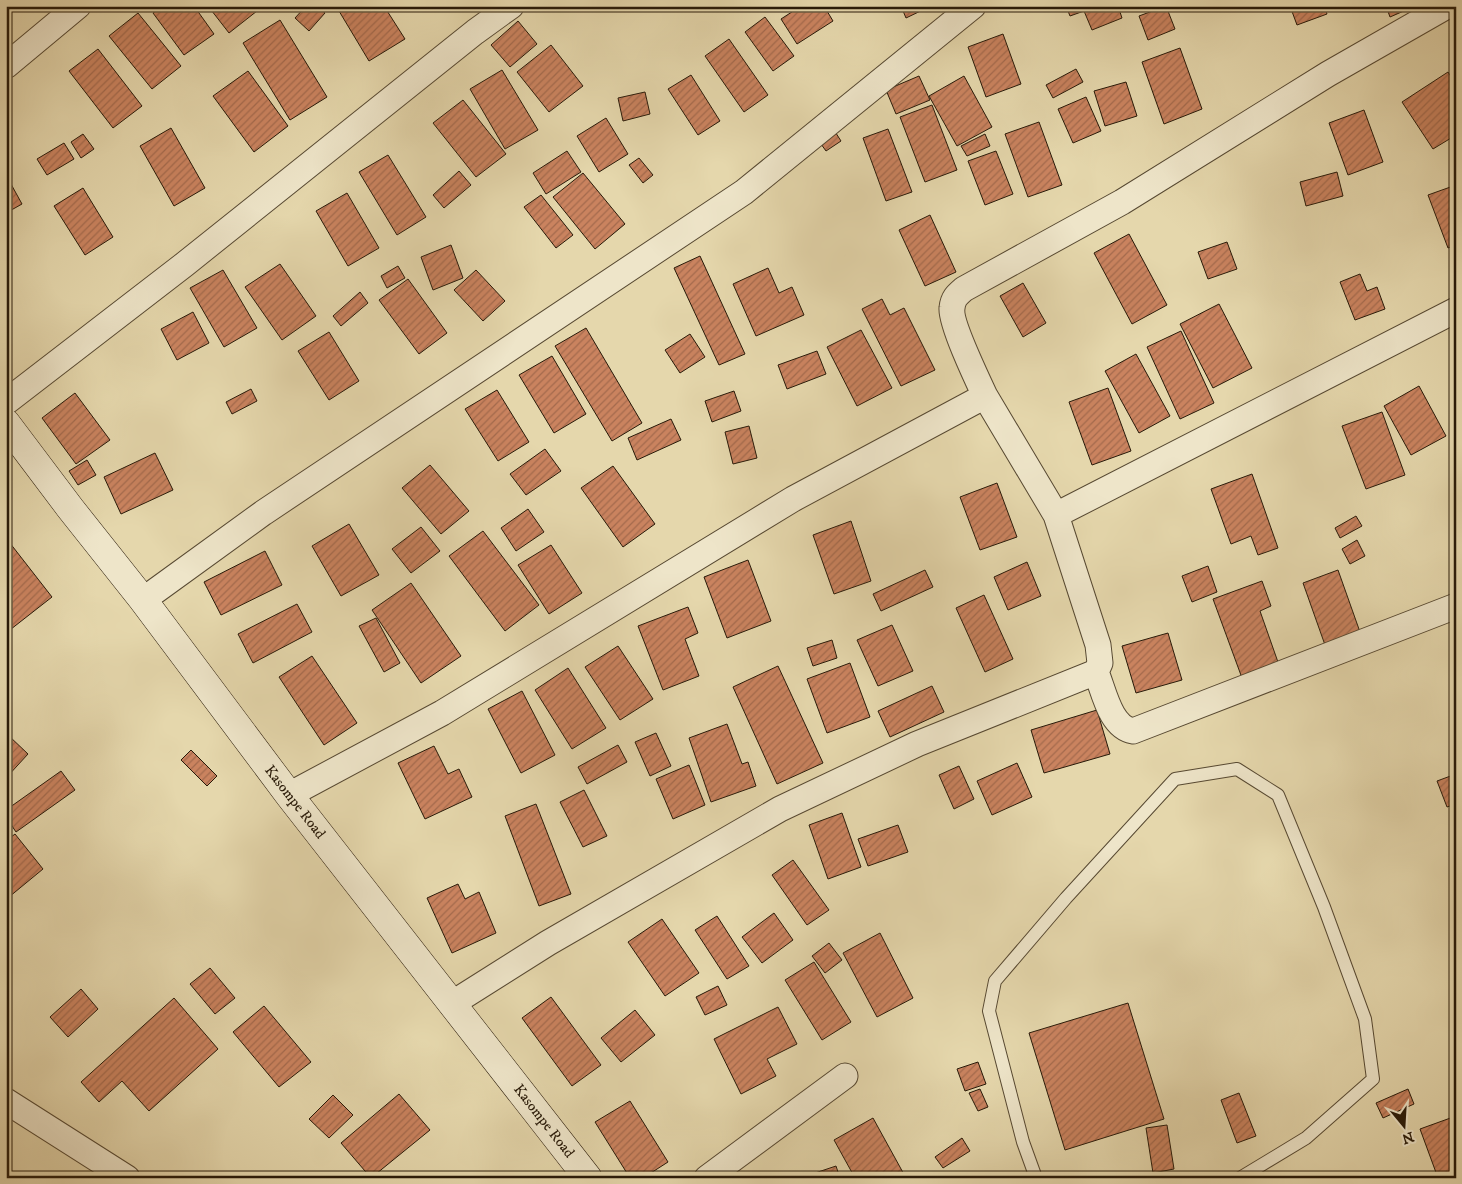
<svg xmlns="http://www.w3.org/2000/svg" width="1462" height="1184" font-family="'IM FELL DW Pica',serif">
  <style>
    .building { fill: url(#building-hatch); stroke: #281a09 }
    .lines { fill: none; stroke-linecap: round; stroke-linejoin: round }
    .lane-casing { stroke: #574932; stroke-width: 14 }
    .street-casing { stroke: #574932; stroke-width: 27 }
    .secondary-casing { stroke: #281a09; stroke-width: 29 }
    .lane { stroke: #eee5c9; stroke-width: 12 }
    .street { stroke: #eee5c9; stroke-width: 25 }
    .secondary { stroke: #eee5c9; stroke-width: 28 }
    .labels { text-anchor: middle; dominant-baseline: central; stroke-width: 4; stroke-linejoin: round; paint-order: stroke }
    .street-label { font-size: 15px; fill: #281a09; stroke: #eee5c9 }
  </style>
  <defs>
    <pattern id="building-hatch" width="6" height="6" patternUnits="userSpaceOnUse" patternTransform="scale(1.25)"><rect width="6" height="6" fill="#ca835f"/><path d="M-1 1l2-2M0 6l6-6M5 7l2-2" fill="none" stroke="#a46a4d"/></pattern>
  </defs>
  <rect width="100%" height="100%" fill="#e5d7ac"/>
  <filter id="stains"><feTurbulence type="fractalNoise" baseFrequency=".004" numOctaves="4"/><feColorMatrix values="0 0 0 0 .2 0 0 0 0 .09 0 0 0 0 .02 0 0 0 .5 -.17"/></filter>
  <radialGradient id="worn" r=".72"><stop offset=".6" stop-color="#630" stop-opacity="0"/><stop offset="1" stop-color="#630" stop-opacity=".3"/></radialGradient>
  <path class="building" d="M 163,6 L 194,6 L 214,34 L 184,55 L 153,13 Z
    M 208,6 L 254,6 L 257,11 L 229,33 Z
    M 306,6 L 317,6 L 325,13 L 309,31 L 295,18 Z
    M 336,6 L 384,6 L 405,39 L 369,61 Z
    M 801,6 L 824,6 L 833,21 L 797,44 L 781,19 Z
    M 901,6 L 931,6 L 906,18 Z
    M 1066,6 L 1118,6 L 1122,18 L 1092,30 L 1084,11 L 1070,16 Z
    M 1166,6 L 1175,29 L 1148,40 L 1139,16 Z
    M 1290,6 L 1324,6 L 1327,14 L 1297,25 Z
    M 1386,6 L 1413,6 L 1413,7 L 1390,17 Z
    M 138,13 L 181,66 L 152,89 L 109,36 Z
    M 765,17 L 794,56 L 773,71 L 745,32 Z
    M 280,20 L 327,97 L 290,120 L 243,43 Z
    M 518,21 L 537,44 L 510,67 L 491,45 Z
    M 1003,34 L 1021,84 L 986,97 L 968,47 Z
    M 729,39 L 768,95 L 744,112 L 705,56 Z
    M 551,45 L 583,86 L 549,112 L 517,72 Z
    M 1180,48 L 1202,109 L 1164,124 L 1142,62 Z
    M 98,49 L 142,106 L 113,128 L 69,71 Z
    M 1076,69 L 1083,82 L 1053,98 L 1046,85 Z
    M 502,70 L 538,130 L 505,149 L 470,89 Z
    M 248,71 L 288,126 L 254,152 L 213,96 Z
    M 1448,72 L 1456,84 L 1456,135 L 1433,149 L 1402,102 Z
    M 691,75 L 720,121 L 698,135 L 668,89 Z
    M 919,76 L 930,100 L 896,114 L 886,90 Z
    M 964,76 L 992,127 L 957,146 L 929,96 Z
    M 1126,82 L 1137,116 L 1105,126 L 1094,91 Z
    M 645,92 L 650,114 L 623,121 L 618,98 Z
    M 1086,97 L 1101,131 L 1073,143 L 1058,109 Z
    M 463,100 L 506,154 L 476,177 L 433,123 Z
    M 932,105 L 957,170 L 925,182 L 900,117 Z
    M 1364,110 L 1383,162 L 1348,175 L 1329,123 Z
    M 606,118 L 628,154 L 599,172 L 577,136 Z
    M 1039,122 L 1062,185 L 1028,197 L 1005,134 Z
    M 832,127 L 841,141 L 826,151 L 816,137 Z
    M 171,128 L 205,188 L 174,206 L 140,146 Z
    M 888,129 L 912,192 L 886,201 L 863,138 Z
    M 83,134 L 94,149 L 81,158 L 71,142 Z
    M 985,134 L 990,146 L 967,156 L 961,146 Z
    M 64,143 L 74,159 L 47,175 L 37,159 Z
    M 567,151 L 581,172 L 546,194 L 533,173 Z
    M 996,151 L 1013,194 L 985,205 L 968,161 Z
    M 388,155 L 426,217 L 397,235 L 359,172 Z
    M 639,158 L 653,175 L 643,183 L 629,165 Z
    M 459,171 L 471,185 L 444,208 L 433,195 Z
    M 1337,172 L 1343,196 L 1306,206 L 1300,182 Z
    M 583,173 L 625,224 L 595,249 L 553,197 Z
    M 6,175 L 22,204 L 6,213 Z
    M 1456,185 L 1456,245 L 1448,248 L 1428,195 Z
    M 83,188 L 113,237 L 85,255 L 54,206 Z
    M 347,193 L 379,248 L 348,266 L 316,211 Z
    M 541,195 L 573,235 L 556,248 L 524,207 Z
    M 930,215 L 956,272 L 925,286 L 899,230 Z
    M 1129,234 L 1167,305 L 1132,324 L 1094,253 Z
    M 1227,242 L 1237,269 L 1208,279 L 1198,252 Z
    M 451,245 L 463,278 L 433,290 L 421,257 Z
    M 700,256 L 745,354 L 719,365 L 674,268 Z
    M 280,264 L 316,316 L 282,340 L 245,287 Z
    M 398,266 L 405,278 L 387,288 L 381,276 Z
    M 768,268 L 779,293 L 792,287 L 804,315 L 756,336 L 733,284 Z
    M 223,270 L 257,328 L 224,347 L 190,288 Z
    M 476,270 L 505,301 L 483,321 L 454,290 Z
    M 1360,274 L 1367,291 L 1377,287 L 1385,309 L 1355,320 L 1340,282 Z
    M 408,279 L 447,333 L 419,354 L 379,300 Z
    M 1023,283 L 1046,323 L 1023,337 L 1000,296 Z
    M 360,292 L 368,303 L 341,326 L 333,316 Z
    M 882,299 L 890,315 L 904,308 L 935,370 L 901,386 L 862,309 Z
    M 1219,304 L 1252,368 L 1213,388 L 1180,324 Z
    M 193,312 L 209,343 L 177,360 L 161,329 Z
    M 586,328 L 642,423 L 612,441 L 555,346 Z
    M 861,330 L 892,388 L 857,406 L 827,347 Z
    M 1181,331 L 1214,403 L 1180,419 L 1147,347 Z
    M 329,332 L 359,381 L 329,400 L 298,351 Z
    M 690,334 L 705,357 L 680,373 L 665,350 Z
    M 817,351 L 826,374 L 787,389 L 778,365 Z
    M 1136,354 L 1170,416 L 1139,433 L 1105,371 Z
    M 552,356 L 586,414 L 554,433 L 519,375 Z
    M 1419,386 L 1446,436 L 1411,455 L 1384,406 Z
    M 1108,388 L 1131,451 L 1092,465 L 1069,402 Z
    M 251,389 L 257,401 L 232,414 L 226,402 Z
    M 497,390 L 529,442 L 498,461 L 465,409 Z
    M 734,391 L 741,411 L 712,422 L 705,401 Z
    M 75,393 L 110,440 L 76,464 L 42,418 Z
    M 1382,412 L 1405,475 L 1366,489 L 1342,426 Z
    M 671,419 L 681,440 L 637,460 L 628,438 Z
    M 749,426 L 757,458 L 733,464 L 725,432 Z
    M 545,449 L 561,471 L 526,495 L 510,474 Z
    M 155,453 L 173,490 L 121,514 L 104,477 Z
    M 87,460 L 96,475 L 78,485 L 69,471 Z
    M 430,465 L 469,511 L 441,534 L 402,488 Z
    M 613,466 L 655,524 L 623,547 L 581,488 Z
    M 1252,474 L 1278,548 L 1258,555 L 1251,536 L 1231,544 L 1211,489 Z
    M 997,483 L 1017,537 L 980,550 L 960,497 Z
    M 528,509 L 544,532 L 516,551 L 501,528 Z
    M 1356,516 L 1362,526 L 1340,538 L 1335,528 Z
    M 851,521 L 871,581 L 834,594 L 813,535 Z
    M 349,524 L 379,575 L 341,596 L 312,546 Z
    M 421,527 L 440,551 L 411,573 L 392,549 Z
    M 483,531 L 539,605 L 505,631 L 449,556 Z
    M 6,538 L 52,597 L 6,633 Z
    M 1357,540 L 1365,556 L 1350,564 L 1342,549 Z
    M 551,545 L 582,593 L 549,614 L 518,565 Z
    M 265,551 L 282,585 L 221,615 L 204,582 Z
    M 748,560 L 771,621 L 727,638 L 704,577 Z
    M 1027,562 L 1041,596 L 1008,610 L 994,577 Z
    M 1208,566 L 1217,592 L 1192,602 L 1182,576 Z
    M 925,570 L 933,587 L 881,611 L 873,594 Z
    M 1338,570 L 1360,632 L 1325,645 L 1303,583 Z
    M 1262,581 L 1271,606 L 1260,611 L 1279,665 L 1242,678 L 1213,599 Z
    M 411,583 L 461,656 L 421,683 L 372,610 Z
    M 984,595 L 1013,659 L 985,672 L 956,608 Z
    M 297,604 L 312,632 L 253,663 L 238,634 Z
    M 688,607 L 698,633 L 685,639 L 699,676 L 663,690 L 638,626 Z
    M 376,618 L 400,663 L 384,672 L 359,626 Z
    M 892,625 L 913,671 L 878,686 L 857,640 Z
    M 1168,633 L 1182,680 L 1136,693 L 1122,646 Z
    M 832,640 L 837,658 L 813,666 L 807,648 Z
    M 618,646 L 653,699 L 620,720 L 585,667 Z
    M 312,656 L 357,723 L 324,745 L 279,677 Z
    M 850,663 L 870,717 L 827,733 L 807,679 Z
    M 778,666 L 823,763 L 777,784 L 733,687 Z
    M 568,668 L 606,728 L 572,749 L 535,690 Z
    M 932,686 L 944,712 L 890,737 L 878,711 Z
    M 522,691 L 555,755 L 521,773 L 488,709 Z
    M 1097,710 L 1110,754 L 1044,773 L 1031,730 Z
    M 727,724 L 742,764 L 748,762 L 756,786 L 711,802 L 689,738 Z
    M 656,733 L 671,766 L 650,776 L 635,742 Z
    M 8,735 L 28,754 L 6,778 L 6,737 Z
    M 618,745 L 627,762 L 587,784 L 578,767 Z
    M 434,746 L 448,774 L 459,769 L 472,797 L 425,819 L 398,763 Z
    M 191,750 L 217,776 L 207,786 L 181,760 Z
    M 1017,763 L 1032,797 L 992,815 L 977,781 Z
    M 689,765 L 705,805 L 673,819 L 656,779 Z
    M 959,766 L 974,799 L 954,809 L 939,775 Z
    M 61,771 L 75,790 L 16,832 L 6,817 L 6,810 Z
    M 1456,774 L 1456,804 L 1447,807 L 1437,781 Z
    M 584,790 L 607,836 L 583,847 L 560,802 Z
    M 536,804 L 571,894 L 539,906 L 505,816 Z
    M 842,813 L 861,867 L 828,879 L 809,825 Z
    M 898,825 L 908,852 L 868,866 L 858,839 Z
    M 15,834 L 43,869 L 9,897 L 6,893 L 6,841 Z
    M 793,860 L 829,910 L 807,925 L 772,875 Z
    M 458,884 L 465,899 L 479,892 L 496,933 L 452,953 L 427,898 Z
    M 774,913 L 793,940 L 762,963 L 742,937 Z
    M 717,916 L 749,966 L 727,979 L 695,930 Z
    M 662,919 L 699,973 L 665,996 L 628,942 Z
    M 880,933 L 913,998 L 877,1017 L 843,953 Z
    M 829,943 L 842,960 L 825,973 L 812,956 Z
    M 814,962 L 851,1022 L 822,1040 L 785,980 Z
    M 210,968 L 235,998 L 215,1014 L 190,984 Z
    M 718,986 L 727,1005 L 705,1015 L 696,997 Z
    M 81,989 L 98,1009 L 68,1037 L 50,1017 Z
    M 551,997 L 601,1065 L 572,1086 L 522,1018 Z
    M 174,998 L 218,1049 L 149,1111 L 122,1081 L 99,1102 L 81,1082 Z
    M 1128,1003 L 1164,1119 L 1065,1150 L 1029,1033 Z
    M 264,1006 L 311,1062 L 279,1087 L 233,1032 Z
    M 778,1007 L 797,1044 L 767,1059 L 776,1076 L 741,1094 L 714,1039 Z
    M 635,1010 L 655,1035 L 621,1062 L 601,1038 Z
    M 978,1062 L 986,1084 L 965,1091 L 957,1069 Z
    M 980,1089 L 988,1107 L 978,1111 L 969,1093 Z
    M 1408,1089 L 1414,1104 L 1383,1118 L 1376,1103 Z
    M 1239,1093 L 1256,1136 L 1237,1143 L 1221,1100 Z
    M 399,1094 L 430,1130 L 371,1178 L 341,1143 Z
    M 333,1095 L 353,1115 L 329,1138 L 309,1119 Z
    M 630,1101 L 668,1162 L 643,1178 L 630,1178 L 595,1122 Z
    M 1456,1116 L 1456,1178 L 1438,1178 L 1420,1129 Z
    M 873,1118 L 906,1178 L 855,1178 L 834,1140 Z
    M 1167,1125 L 1174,1169 L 1153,1173 L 1146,1128 Z
    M 962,1138 L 970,1151 L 943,1168 L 935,1157 Z
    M 836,1166 L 840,1178 L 806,1178 L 806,1176 Z"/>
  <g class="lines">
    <defs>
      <path id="lane" d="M 1036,1178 L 1023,1142 L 989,1011 L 995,981 L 1066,898 L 1175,779 L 1237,769 L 1278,795 L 1324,907 L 1365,1019 L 1373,1079 L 1306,1138 L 1240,1178"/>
      <path id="street" d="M 6,66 L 78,6
        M 985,396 L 1056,515 L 1456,310
        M 6,402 L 185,264 L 475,32 L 511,6
        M 143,600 L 263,513 L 744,192 L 973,6
        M 1096,672 C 1104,691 1110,727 1133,731 L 1456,606
        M 289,795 L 442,713 L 793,499 L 985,396 C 977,379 950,322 952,308 C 953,298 957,295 964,289 L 1122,202 L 1328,74 L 1447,6
        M 453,1003 L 548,943 L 780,809 L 917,744 L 1096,672 L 1100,663 L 1098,645 L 1056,515
        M 6,1101 L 127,1178
        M 707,1178 L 845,1076"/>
      <path id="secondary" d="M 6,423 L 70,508 L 143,600 L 289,795 L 588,1178"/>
    </defs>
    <use href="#lane" class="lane-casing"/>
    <use href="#street" class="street-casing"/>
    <use href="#secondary" class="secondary-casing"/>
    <use href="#lane" class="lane"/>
    <use href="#street" class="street"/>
    <use href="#secondary" class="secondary"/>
  </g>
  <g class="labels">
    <g class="street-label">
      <text transform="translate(295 802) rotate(52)">Kasompe Road</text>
      <text transform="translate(544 1121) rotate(52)">Kasompe Road</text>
    </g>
  </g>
  <rect width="1462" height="1184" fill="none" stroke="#e5d7ac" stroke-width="25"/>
  <rect x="8" y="8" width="1447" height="1169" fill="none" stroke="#281a09" stroke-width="2.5"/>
  <rect x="12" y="12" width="1437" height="1159" fill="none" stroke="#281a09"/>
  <g transform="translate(1404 1126) rotate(162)" stroke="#eee5c9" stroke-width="4" paint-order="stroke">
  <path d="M0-4L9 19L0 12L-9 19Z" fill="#281a09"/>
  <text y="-8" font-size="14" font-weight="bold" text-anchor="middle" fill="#281a09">N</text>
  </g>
  <rect width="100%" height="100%" filter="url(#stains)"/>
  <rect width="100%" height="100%" fill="url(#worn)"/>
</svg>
